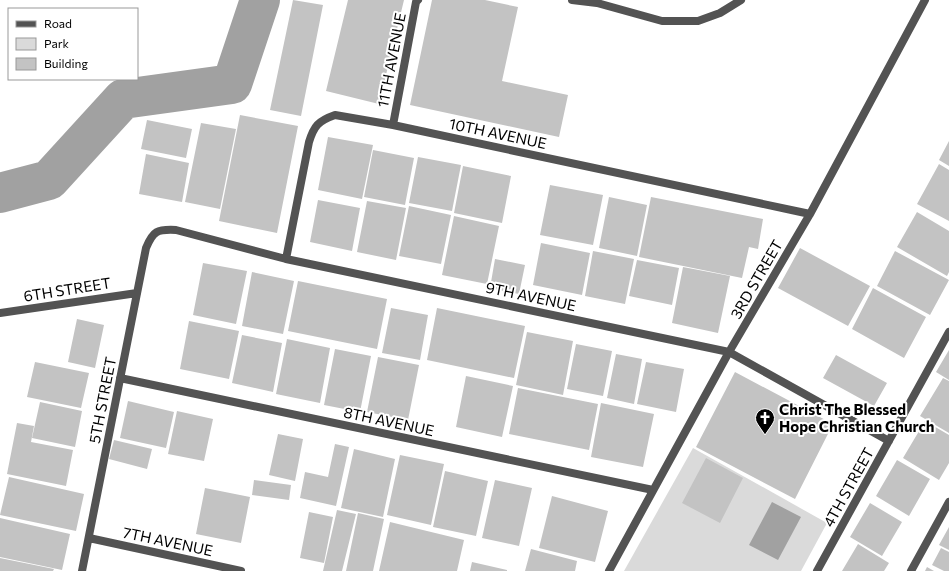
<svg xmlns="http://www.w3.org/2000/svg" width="949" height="571" font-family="Commissioner,sans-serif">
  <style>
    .green { fill: #dadada }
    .water { fill: #a1a1a1 }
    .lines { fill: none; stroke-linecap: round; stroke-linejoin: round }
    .river { stroke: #a1a1a1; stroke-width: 40 }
    .building { fill: #c3c3c3 }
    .minor { stroke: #535353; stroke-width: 8 }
    .labels { text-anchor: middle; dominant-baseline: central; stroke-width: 4; stroke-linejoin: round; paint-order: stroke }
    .street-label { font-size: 15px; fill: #000; stroke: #fff }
    .poi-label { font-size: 15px; font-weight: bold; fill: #000; stroke: #fff; text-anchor: start }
  </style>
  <rect width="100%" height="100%" fill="#fff"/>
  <path class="green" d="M 693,448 L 827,523 L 801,571 L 624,571 Z"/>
  <path class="water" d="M 772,502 L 801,517 L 778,560 L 749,545 Z"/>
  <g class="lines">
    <path class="river" d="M 0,193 L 49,180 L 123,99 L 232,84 L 260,0"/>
  </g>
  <path class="building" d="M 293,0 L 323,5 L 301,116 L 270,110 Z
    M 348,0 L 404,0 L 379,104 L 326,91 Z
    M 432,0 L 485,0 L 518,7 L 502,81 L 568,95 L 559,137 L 410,105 Z
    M 240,115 L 298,126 L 277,233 L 219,221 Z
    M 147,120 L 192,129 L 186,158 L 141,149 Z
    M 201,123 L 236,129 L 220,209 L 185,202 Z
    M 328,137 L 373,145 L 362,199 L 318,190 Z
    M 949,141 L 949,166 L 939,160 Z
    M 373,150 L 414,158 L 405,205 L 364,197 Z
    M 146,154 L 189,163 L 182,202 L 139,194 Z
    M 418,157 L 461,165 L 452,211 L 409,203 Z
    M 939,164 L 949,170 L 949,221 L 917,204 Z
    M 463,166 L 511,176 L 502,223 L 454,213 Z
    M 550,185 L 603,195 L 593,245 L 540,235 Z
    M 609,197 L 647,205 L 637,256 L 599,248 Z
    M 651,197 L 763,219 L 758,249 L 749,247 L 742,278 L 639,257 Z
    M 318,200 L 360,208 L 352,251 L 310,242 Z
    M 367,201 L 406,208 L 396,260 L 357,252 Z
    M 409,206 L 451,215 L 441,264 L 399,256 Z
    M 917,212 L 949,231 L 949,272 L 947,276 L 897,247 Z
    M 454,216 L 499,226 L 487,284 L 442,275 Z
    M 541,243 L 590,253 L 582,295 L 533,285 Z
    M 800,248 L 870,286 L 848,326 L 778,288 Z
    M 593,251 L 634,259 L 625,304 L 585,296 Z
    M 895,251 L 949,280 L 930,315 L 877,286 Z
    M 495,259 L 525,265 L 519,294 L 490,288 Z
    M 637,260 L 679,268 L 672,305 L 629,296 Z
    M 203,263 L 247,271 L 236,324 L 193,315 Z
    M 683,267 L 730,276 L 718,333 L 672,323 Z
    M 252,272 L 294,281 L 283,334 L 242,326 Z
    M 298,281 L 387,299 L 377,349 L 288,331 Z
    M 873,288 L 926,317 L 904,358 L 852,329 Z
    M 391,308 L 428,315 L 420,360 L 382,353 Z
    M 437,308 L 525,326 L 514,378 L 427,360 Z
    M 77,319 L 104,325 L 95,368 L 68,362 Z
    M 189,321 L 239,331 L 229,379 L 180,369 Z
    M 527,332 L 573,341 L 563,395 L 516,385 Z
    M 242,335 L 282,343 L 273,392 L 232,383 Z
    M 287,339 L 330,348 L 320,403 L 276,394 Z
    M 576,344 L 612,351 L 603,396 L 567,389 Z
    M 335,349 L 371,356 L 360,412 L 324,405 Z
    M 949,350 L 949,380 L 936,372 Z
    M 616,354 L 642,359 L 634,404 L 607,398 Z
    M 836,355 L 887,383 L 874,406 L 823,378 Z
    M 378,357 L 419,365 L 408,420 L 367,412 Z
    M 35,362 L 89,373 L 81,408 L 27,397 Z
    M 646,362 L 684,369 L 676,412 L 637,404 Z
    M 735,372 L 833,424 L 795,499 L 696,447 Z
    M 466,376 L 513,386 L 502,437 L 456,427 Z
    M 943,378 L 949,381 L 949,433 L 920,416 Z
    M 518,388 L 598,404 L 589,450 L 509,434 Z
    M 128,401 L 174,412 L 166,448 L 120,438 Z
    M 40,402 L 82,411 L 75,447 L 32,438 Z
    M 601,403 L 654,414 L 643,467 L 591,457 Z
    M 177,411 L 213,419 L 204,461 L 168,454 Z
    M 925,421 L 949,435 L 949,463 L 939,480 L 903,458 Z
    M 17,423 L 34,426 L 31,442 L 73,450 L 66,486 L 7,474 Z
    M 278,434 L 303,439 L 295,481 L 269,475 Z
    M 114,440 L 152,449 L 147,469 L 109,459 Z
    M 335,444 L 349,447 L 336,506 L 300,498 L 305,472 L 328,477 Z
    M 354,449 L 395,459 L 383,517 L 341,508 Z
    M 400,455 L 444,464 L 431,525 L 387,515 Z
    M 706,458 L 743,478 L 720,523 L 682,503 Z
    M 897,460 L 930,479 L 909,516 L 876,496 Z
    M 445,471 L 488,481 L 476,536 L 433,527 Z
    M 9,477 L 84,494 L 76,531 L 0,515 Z
    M 254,480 L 291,485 L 289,500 L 252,495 Z
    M 495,480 L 532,488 L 519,546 L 482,538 Z
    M 205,488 L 250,497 L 241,543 L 196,534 Z
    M 552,496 L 608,511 L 595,562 L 539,548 Z
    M 870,503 L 902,522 L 882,556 L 850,537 Z
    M 337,510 L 356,514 L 342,571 L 323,571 Z
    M 309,512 L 333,517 L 324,563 L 300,558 Z
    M 358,513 L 384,519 L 373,571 L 346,571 Z
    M 0,518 L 70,534 L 62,570 L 0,557 Z
    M 390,522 L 464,540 L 457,571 L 379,571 Z
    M 949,527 L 949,550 L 939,545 Z
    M 858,544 L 889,563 L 884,571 L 842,571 Z
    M 941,548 L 949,552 L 949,571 L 944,571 L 932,565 Z
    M 531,549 L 577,561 L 575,571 L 525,571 Z
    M 0,558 L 54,569 L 53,571 L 0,571 Z
    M 472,562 L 507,570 L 507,571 L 470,571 Z
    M 927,567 L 934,571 L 925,571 Z"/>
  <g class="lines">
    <path class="minor" d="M 572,0 L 597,3 L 662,21 L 698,21 L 720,13 L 741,0
      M 393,125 L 416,2 L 418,0
      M 286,259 L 309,142 C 314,126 318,121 335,115 L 393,125 L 810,214
      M 0,313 L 137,293
      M 120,378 L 653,490
      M 89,538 L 241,571
      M 82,571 L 146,248 C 153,231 157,229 176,230 L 286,259 L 729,352 L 889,441
      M 609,571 L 729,352 L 810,214 L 925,0
      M 817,571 L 949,332
      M 911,571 L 949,502"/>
  </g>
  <defs>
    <symbol id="church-pin" viewBox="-11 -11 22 30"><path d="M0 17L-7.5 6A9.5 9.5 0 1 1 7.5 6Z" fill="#000" stroke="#fff"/><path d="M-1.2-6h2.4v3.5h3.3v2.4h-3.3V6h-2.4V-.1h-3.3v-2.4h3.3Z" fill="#fff"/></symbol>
  </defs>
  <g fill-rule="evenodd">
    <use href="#church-pin" x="754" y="407" width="22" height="30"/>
  </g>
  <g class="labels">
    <g class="street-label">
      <text transform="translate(391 60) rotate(-79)">11TH AVENUE</text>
      <text transform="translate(498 133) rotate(12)">10TH AVENUE</text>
      <text transform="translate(756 279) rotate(-60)">3RD STREET</text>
      <text transform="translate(67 289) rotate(-9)">6TH STREET</text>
      <text transform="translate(531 296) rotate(12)">9TH AVENUE</text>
      <text transform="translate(102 400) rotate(-79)">5TH STREET</text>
      <text transform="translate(389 421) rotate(12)">8TH AVENUE</text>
      <text transform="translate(848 487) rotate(-61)">4TH STREET</text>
      <text transform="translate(168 541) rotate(12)">7TH AVENUE</text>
    </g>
    <g class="poi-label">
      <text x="779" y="409">Christ The Blessed<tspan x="779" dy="17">Hope Christian Church</tspan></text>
    </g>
  </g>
  <rect x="8" y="8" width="130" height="72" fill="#ffffff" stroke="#999999"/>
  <rect x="16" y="21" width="20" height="6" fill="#535353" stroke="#999999"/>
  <text x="44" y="28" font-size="12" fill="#000000">Road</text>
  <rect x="16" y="38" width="20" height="12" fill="#dadada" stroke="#999999"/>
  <text x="44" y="48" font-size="12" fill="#000000">Park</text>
  <rect x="16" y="58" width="20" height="12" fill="#c3c3c3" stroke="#999999"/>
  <text x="44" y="68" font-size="12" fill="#000000">Building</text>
</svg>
